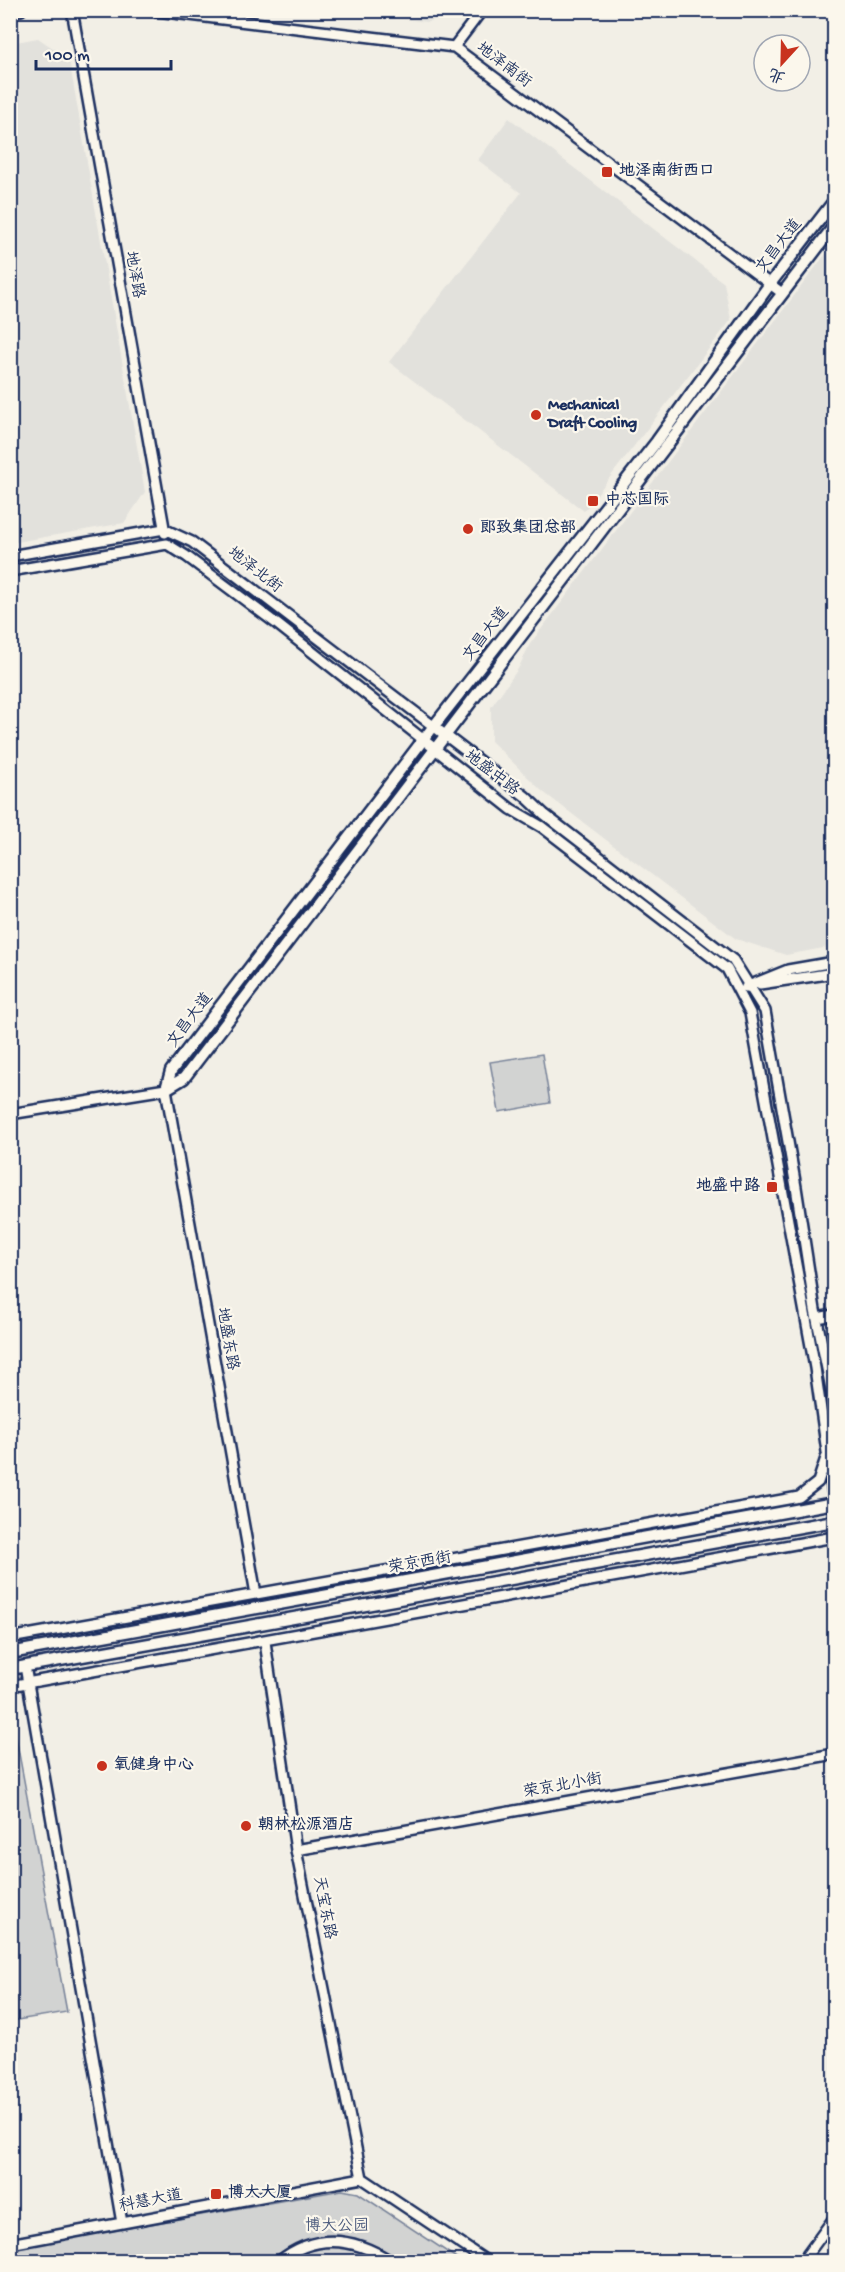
<svg xmlns="http://www.w3.org/2000/svg" width="845" height="2272" font-family="'Gochi Hand','LXGW WenKai TC',sans-serif">
  <style>
    .built { fill: #e2e1dc }
    .green { fill: #d2d3d2; stroke: #768198; stroke-width: 1.5 }
    .lines { fill: none; stroke-linecap: round; stroke-linejoin: round }
    .minor-casing { stroke: #1b2f5e; stroke-width: 14 }
    .major-casing { stroke: #1b2f5e; stroke-width: 15 }
    .minor { stroke: #fbf7ec; stroke-width: 9 }
    .major { stroke: #fbf7ec; stroke-width: 10 }
    .poi-dot { fill: #c8321e; stroke: #fbf7ec; stroke-width: 2 }
    .labels { text-anchor: middle; dominant-baseline: central; stroke-width: 4.5; stroke-linejoin: round; paint-order: stroke }
    .street-label { font-size: 16px; fill: #1b2f5e; stroke: #fbf7ec }
    .poi-label { font-size: 16px; font-weight: bold; fill: #1b2f5e; stroke: #fbf7ec; text-anchor: start }
    .park-label { font-size: 16px; fill: #49587b; stroke: #fbf7ec }
  </style>
  <rect width="100%" height="100%" fill="#f2efe6"/>
  <filter id="ink" filterUnits="userSpaceOnUse"><feTurbulence type="fractalNoise" baseFrequency=".0167" numOctaves="2"/><feDisplacementMap in="SourceGraphic" scale="12" xChannelSelector="R" yChannelSelector="G"/><feConvolveMatrix kernelMatrix="1 2 1 2 8 2 1 2 1" color-interpolation-filters="sRGB"/></filter>
  <g filter="url(#ink)">
    <path class="built" d="M 333,11 L 456,10 L 456,11 L 428,22 Z
      M 38,38 L 69,59 L 145,492 L 124,523 L 11,543 L 11,43 Z
      M 509,118 L 724,283 L 731,320 L 584,511 L 389,362 L 521,193 L 478,160 Z
      M 834,243 L 834,946 L 786,955 L 736,939 L 542,791 L 491,741 L 491,707 L 518,669 L 530,644 Z"/>
    <path class="green" d="M 542,1054 L 550,1103 L 499,1112 L 490,1062 Z
      M 10,1705 L 67,2012 L 11,2021 L 10,2021 Z
      M 342,2190 L 358,2193 L 461,2261 L 11,2262 L 11,2249 Z"/>
    <g class="lines">
      <defs>
        <path id="minor" d="M 72,10 L 165,533
          M 148,10 L 454,47 L 782,293
          M 10,12 L 21,10
          M 454,47 L 482,10
          M 10,556 L 164,529 L 192,542 L 525,796 L 544,814 L 733,960 L 765,1011 L 796,1187 L 815,1310 L 834,1403
          M 10,571 L 167,544 L 186,556 L 277,624 L 511,809 L 542,827 L 727,969 L 750,1013 L 815,1368 L 834,1501
          M 760,984 L 834,973
          M 746,987 L 788,970 L 834,962
          M 10,1114 L 166,1089 L 256,1594
          M 817,1318 L 834,1315
          M 10,1638 L 799,1497 L 818,1482 L 826,1458
          M 265,1642 L 296,1850 L 362,2178
          M 25,1666 L 122,2223
          M 10,1686 L 834,1537
          M 296,1850 L 834,1754
          M 10,2244 L 362,2178 L 488,2262
          M 278,2262 C 315,2232 354,2237 392,2262
          M 802,2262 L 834,2218"/>
        <path id="major" d="M 166,1089 L 171,1071 L 423,740 L 657,441 L 770,284 L 834,201
          M 166,1089 L 184,1078 L 834,226
          M 10,1653 L 834,1503
          M 10,1669 L 834,1521"/>
      </defs>
      <use href="#minor" class="minor-casing"/>
      <use href="#major" class="major-casing"/>
      <use href="#minor" class="minor"/>
      <use href="#major" class="major"/>
    </g>
  </g>
  <g class="poi-dot">
    <rect x="601" y="166" width="12" height="12" rx="3"/>
    <circle cx="536" cy="415" r="6"/>
    <rect x="587" y="495" width="12" height="12" rx="3"/>
    <circle cx="468" cy="529" r="6"/>
    <rect x="766" y="1181" width="12" height="12" rx="3"/>
    <circle cx="102" cy="1766" r="6"/>
    <circle cx="246" cy="1826" r="6"/>
    <rect x="210" y="2188" width="12" height="12" rx="3"/>
  </g>
  <g class="labels">
    <g class="street-label">
      <text transform="translate(503 66) rotate(37)">地泽南街</text>
      <text transform="translate(780 247) rotate(-52)">文昌大道</text>
      <text transform="translate(133 275) rotate(80)">地泽路</text>
      <text transform="translate(254 571) rotate(38)">地泽北街</text>
      <text transform="translate(487 635) rotate(-52)">文昌大道</text>
      <text transform="translate(491 774) rotate(37)">地盛中路</text>
      <text transform="translate(191 1021) rotate(-53)">文昌大道</text>
      <text transform="translate(226 1339) rotate(80)">地盛东路</text>
      <text transform="translate(420 1564) rotate(-10)">荣京西街</text>
      <text transform="translate(563 1787) rotate(-10)">荣京北小街</text>
      <text transform="translate(323 1908) rotate(79)">天宝东路</text>
      <text transform="translate(151 2202) rotate(-11)">科慧大道</text>
    </g>
    <g class="poi-label">
      <text x="619" y="172">地泽南街西口</text>
      <text x="548" y="406">Mechanical<tspan x="548" dy="18">Draft Cooling</tspan></text>
      <text x="605" y="501">中芯国际</text>
      <text x="480" y="529">郎致集团总部</text>
      <text x="760" y="1187" text-anchor="end">地盛中路</text>
      <text x="114" y="1766">氧健身中心</text>
      <text x="258" y="1826">朝林松源酒店</text>
      <text x="228" y="2194">博大大厦</text>
    </g>
    <g class="park-label">
      <text x="337" y="2227">博大公园</text>
    </g>
  </g>
  <rect width="845" height="2272" fill="none" stroke="#fbf7ec" stroke-width="36"/>
  <rect x="18" y="18" width="809" height="2236" fill="none" stroke="#1b2f5e" stroke-width="2" filter="url(#ink)"/>
  <g transform="translate(782 63) rotate(202)"><circle r="28" fill="#fbf7ec" stroke="#a1a7b3" stroke-width="1.5"/>
  <path d="M0-4.5L10 22L0 15L-10 22Z" fill="#c8321e"/>
  <text y="-9" font-size="16" font-weight="bold" text-anchor="middle" fill="#1b2f5e">北</text>
  </g>
  <path d="M36 60v9h135v-9" fill="none" stroke="#1b2f5e" stroke-width="3"/>
  <text x="45" y="60" font-size="18" fill="#1b2f5e" stroke="#fbf7ec" stroke-width="4.5" paint-order="stroke">100 m</text>
</svg>
